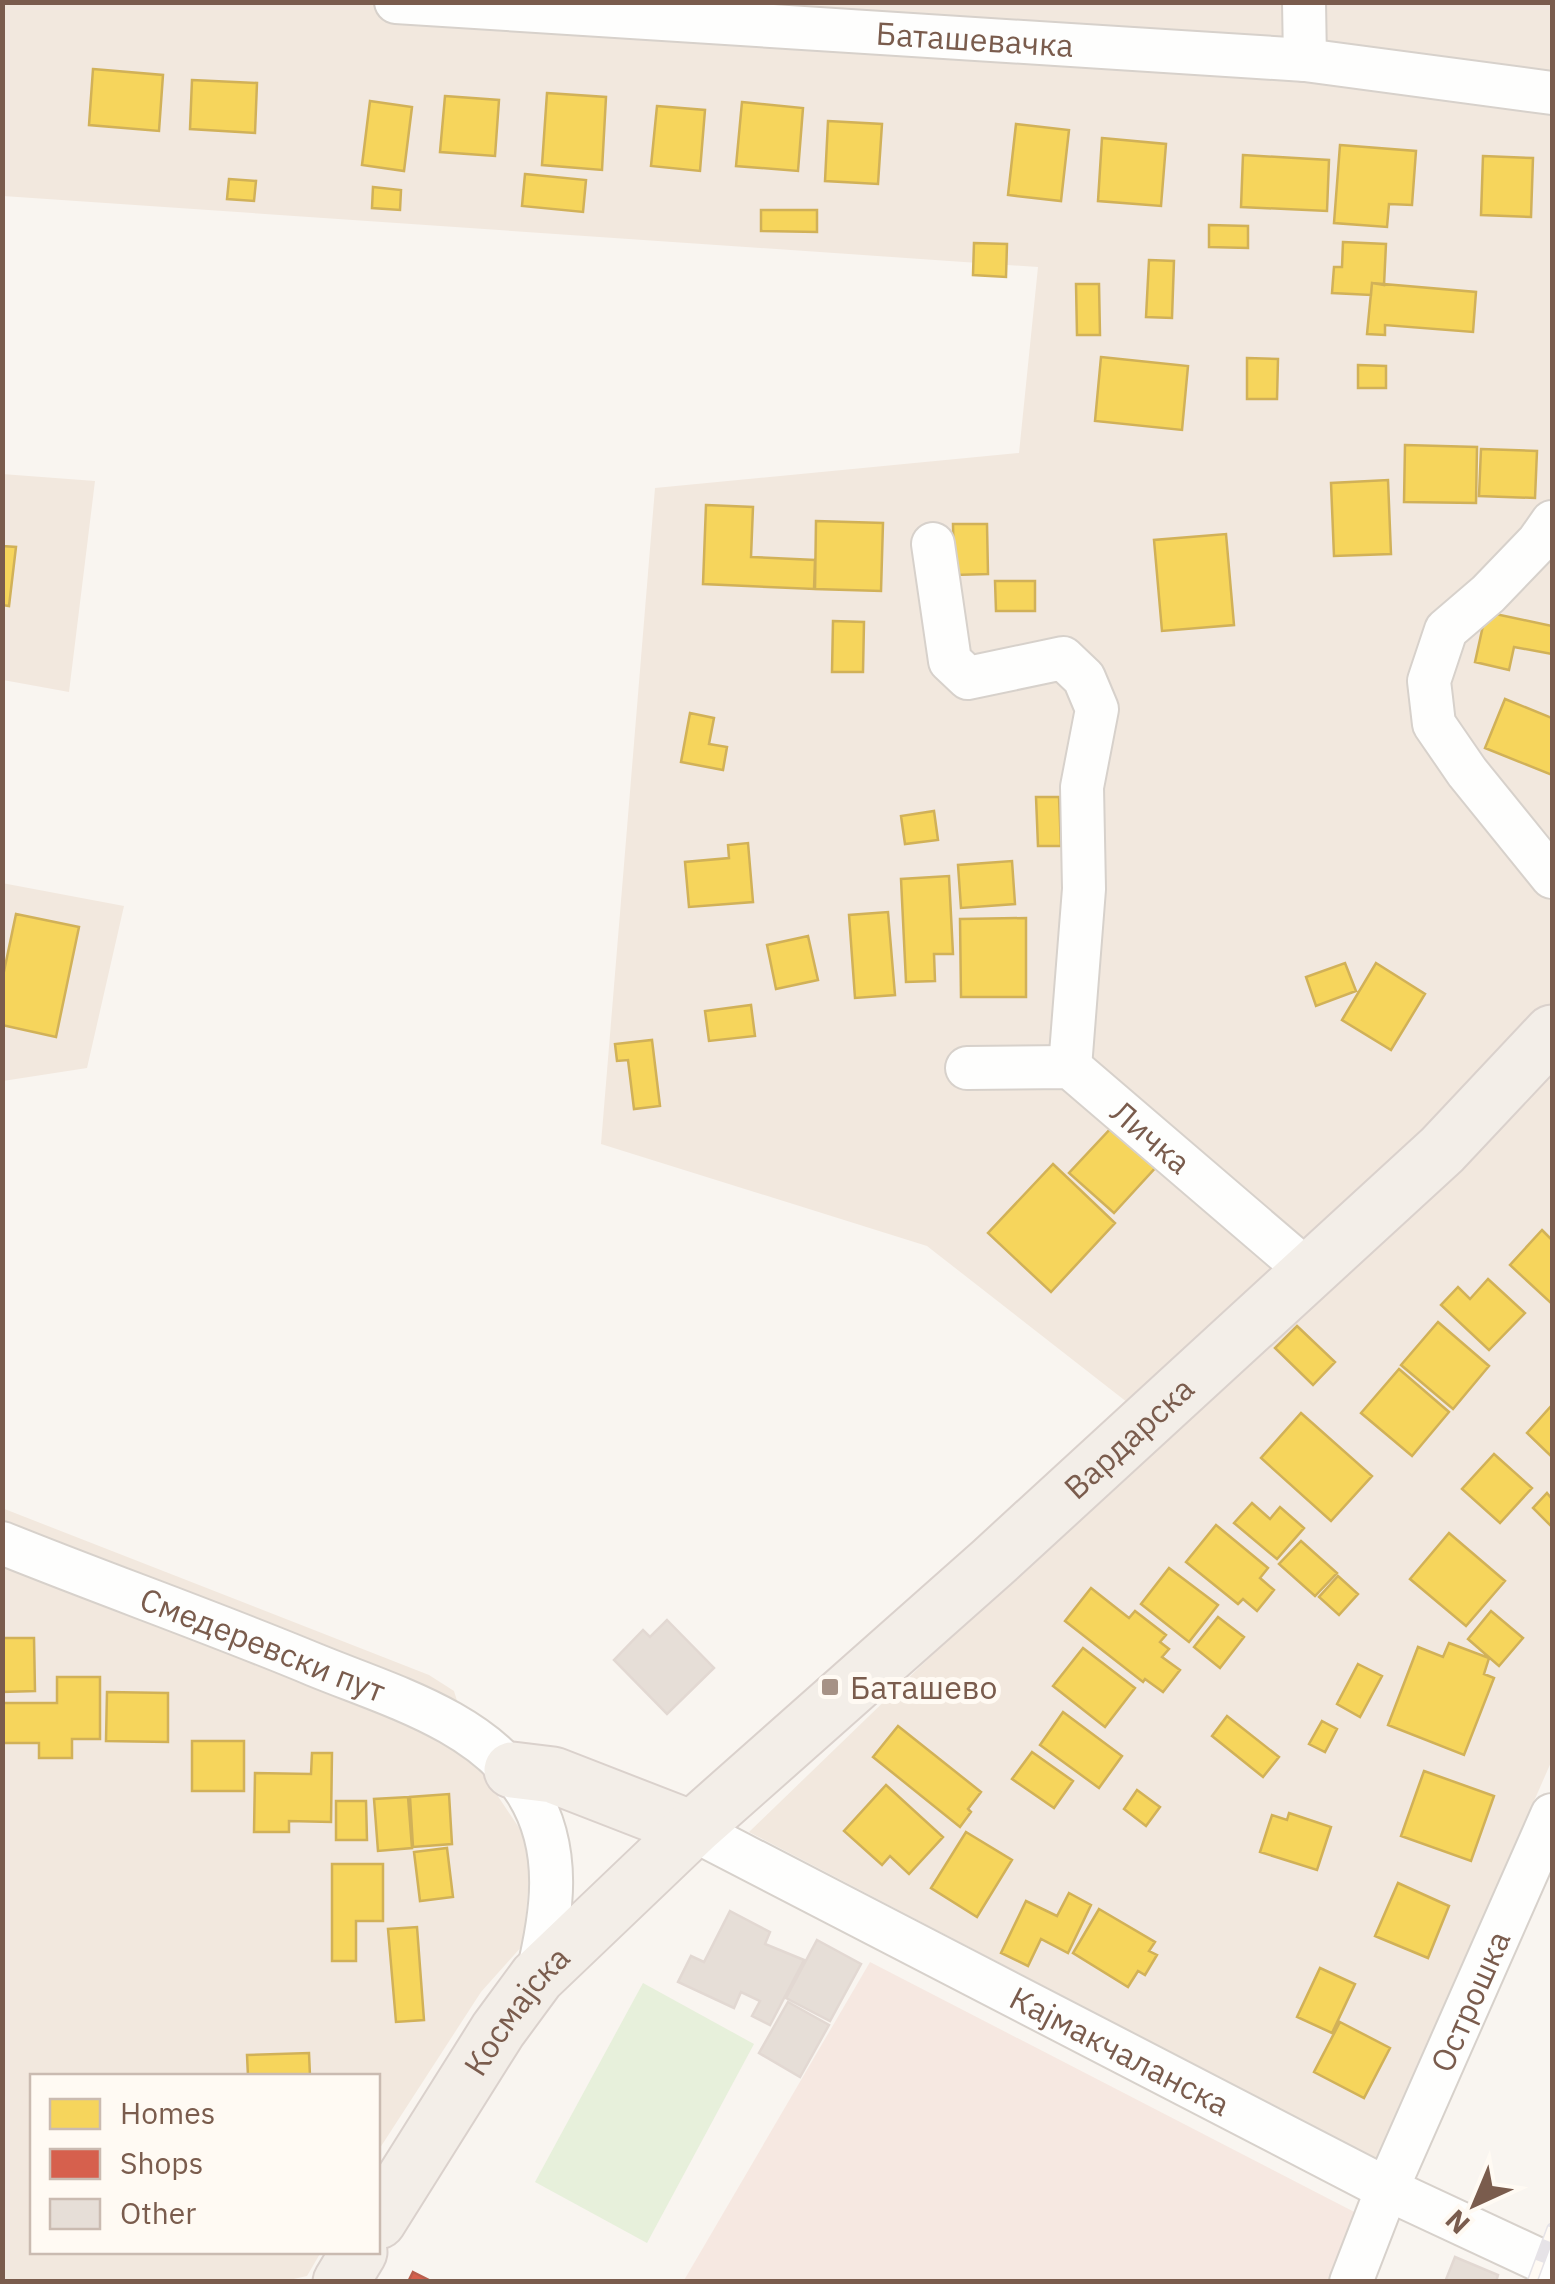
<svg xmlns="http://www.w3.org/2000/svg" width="1555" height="2284" font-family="'IBM Plex Sans',sans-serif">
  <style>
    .residential { fill: #f2e8de }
    .commercial { fill: #f6e8e1 }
    .green { fill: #e7f0db }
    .homes { fill: #f6d55c; stroke: #d1b158; stroke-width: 2.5 }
    .shops { fill: #d6604d; stroke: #ba5f4d; stroke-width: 2.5 }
    .building { fill: #e6ded7; stroke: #e2d8d2; stroke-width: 2.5 }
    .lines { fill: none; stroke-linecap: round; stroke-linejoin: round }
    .minor-casing { stroke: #d7d1cb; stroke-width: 46 }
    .major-casing { stroke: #dad1cc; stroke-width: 59 }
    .minor { stroke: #fefefd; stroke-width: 42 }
    .major { stroke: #f3eee8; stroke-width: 55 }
    .rail-casing { stroke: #e6e3e7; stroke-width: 11 }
    .rail { stroke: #fffaf3; stroke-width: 8; stroke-dasharray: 22; stroke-linecap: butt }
    .poi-dot { fill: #a69286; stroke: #fffaf3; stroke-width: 4 }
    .labels { text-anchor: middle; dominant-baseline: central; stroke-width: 10; stroke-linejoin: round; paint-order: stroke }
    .street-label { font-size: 32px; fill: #7a5c4d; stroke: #fffaf3 }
    .poi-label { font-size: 32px; fill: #7a5c4d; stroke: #fffaf3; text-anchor: start }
  </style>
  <rect width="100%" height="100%" fill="#f9f5f0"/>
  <path class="residential" d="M 2,3 L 1552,3 L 1552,1760 L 1377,2160 L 749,1832 L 1164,1431 L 927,1246 L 601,1144 L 655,488 L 1019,453 L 1038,267 L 3,196 Z
    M 2,474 L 95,481 L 69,692 L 3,680 Z
    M 2,883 L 124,906 L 87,1068 L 3,1081 Z
    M 2,1508 L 429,1675 L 454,1691 L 477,1765 L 532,1847 L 523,1945 L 481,1992 L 378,2151 L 378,2076 L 32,2076 L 32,2252 L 321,2252 L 307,2276 L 280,2282 L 3,2281 Z"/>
  <path class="commercial" d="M 870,1962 L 1366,2218 L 1338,2281 L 683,2282 Z"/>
  <path class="green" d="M 643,1983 L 754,2044 L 647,2243 L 535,2182 Z"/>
  <path class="homes" d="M 93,69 L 163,75 L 159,131 L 89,125 Z
    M 192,80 L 257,83 L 255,133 L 190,129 Z
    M 547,93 L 606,97 L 602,170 L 542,165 Z
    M 445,96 L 499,100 L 495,156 L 440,152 Z
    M 370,101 L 412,107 L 404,171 L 362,165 Z
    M 742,102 L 803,108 L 798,171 L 736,166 Z
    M 657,106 L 705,110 L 700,171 L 651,166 Z
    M 828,121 L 882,124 L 878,184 L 825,181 Z
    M 1016,124 L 1069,130 L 1061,201 L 1008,195 Z
    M 1102,138 L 1166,144 L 1161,206 L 1098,201 Z
    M 1340,145 L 1416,151 L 1412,205 L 1389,204 L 1387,227 L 1334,223 Z
    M 1243,155 L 1329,160 L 1327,211 L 1241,207 Z
    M 1483,156 L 1533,158 L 1531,217 L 1481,215 Z
    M 525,174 L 586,180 L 583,212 L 522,206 Z
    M 229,179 L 256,181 L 254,201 L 227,199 Z
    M 373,187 L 401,190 L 400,210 L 372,208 Z
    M 761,210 L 817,210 L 817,232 L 761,231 Z
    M 1209,225 L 1248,226 L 1248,248 L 1209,247 Z
    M 1343,242 L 1386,244 L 1384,285 L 1372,283 L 1371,295 L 1332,293 L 1334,267 L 1342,267 Z
    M 974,243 L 1007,244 L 1006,277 L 973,275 Z
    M 1149,260 L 1174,261 L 1172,318 L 1146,317 Z
    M 1372,283 L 1476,292 L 1473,332 L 1385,325 L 1385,335 L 1367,334 Z
    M 1076,284 L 1099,284 L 1100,335 L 1077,335 Z
    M 1101,357 L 1188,366 L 1182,430 L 1095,421 Z
    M 1247,358 L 1278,359 L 1277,399 L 1247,399 Z
    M 1358,365 L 1386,366 L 1386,388 L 1358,388 Z
    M 1405,445 L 1477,447 L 1476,503 L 1404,502 Z
    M 1481,449 L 1537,451 L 1535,498 L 1479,496 Z
    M 1388,480 L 1391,554 L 1334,556 L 1331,483 Z
    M 706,505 L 753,507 L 751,557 L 815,560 L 814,589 L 703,584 Z
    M 816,521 L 883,523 L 881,591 L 815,589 Z
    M 953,524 L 987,524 L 988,574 L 954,575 Z
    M 1226,534 L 1234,625 L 1162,631 L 1154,540 Z
    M 2,546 L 16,547 L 9,606 L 2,605 Z
    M 995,581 L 1035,581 L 1035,611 L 996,611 Z
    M 1486,612 L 1552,626 L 1552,654 L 1514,647 L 1509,670 L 1475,662 Z
    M 833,621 L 864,622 L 863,672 L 832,672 Z
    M 1505,699 L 1552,718 L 1552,775 L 1485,748 Z
    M 690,713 L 714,718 L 709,744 L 727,747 L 723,770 L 681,762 Z
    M 1036,797 L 1059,797 L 1061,846 L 1038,846 Z
    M 934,811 L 938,840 L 905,844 L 901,816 Z
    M 748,843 L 753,902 L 689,907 L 685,862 L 729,858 L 728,845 Z
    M 1012,861 L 1015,904 L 961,908 L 958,865 Z
    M 949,876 L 953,954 L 934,954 L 935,981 L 906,982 L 901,879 Z
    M 888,912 L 895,995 L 855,998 L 849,915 Z
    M 16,914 L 79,927 L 56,1037 L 2,1025 L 2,981 Z
    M 1026,918 L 1026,997 L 961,997 L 960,919 Z
    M 808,936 L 818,980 L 776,989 L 767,945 Z
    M 1345,963 L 1356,991 L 1316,1006 L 1306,977 Z
    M 1376,963 L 1425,994 L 1391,1050 L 1342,1020 Z
    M 751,1005 L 755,1036 L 709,1041 L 705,1011 Z
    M 652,1040 L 660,1106 L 634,1109 L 628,1060 L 617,1061 L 615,1044 Z
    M 1113,1126 L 1157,1166 L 1114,1213 L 1069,1173 Z
    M 1053,1164 L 1115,1223 L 1051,1292 L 988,1233 Z
    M 1542,1230 L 1552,1240 L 1552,1304 L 1510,1265 Z
    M 1488,1279 L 1525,1313 L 1489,1350 L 1441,1305 L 1458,1287 L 1470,1299 Z
    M 1438,1322 L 1489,1366 L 1453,1409 L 1401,1365 Z
    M 1297,1326 L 1335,1362 L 1313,1385 L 1275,1348 Z
    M 1399,1369 L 1449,1412 L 1412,1456 L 1361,1413 Z
    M 1552,1405 L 1552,1457 L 1527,1433 Z
    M 1301,1413 L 1372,1476 L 1331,1521 L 1261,1458 Z
    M 1494,1454 L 1532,1488 L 1500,1523 L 1462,1489 Z
    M 1547,1493 L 1552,1499 L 1552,1527 L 1533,1508 Z
    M 1252,1503 L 1270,1519 L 1280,1507 L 1304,1528 L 1277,1559 L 1234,1523 Z
    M 1216,1525 L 1268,1568 L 1260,1578 L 1274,1590 L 1257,1611 L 1243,1599 L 1238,1604 L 1186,1562 Z
    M 1449,1533 L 1505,1581 L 1466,1626 L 1410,1579 Z
    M 1301,1541 L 1337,1573 L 1315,1596 L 1279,1564 Z
    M 1169,1568 L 1218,1605 L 1189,1642 L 1141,1604 Z
    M 1338,1576 L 1358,1594 L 1339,1615 L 1319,1597 Z
    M 1091,1588 L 1129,1618 L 1135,1611 L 1166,1635 L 1160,1642 L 1169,1649 L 1162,1657 L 1180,1670 L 1163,1692 L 1145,1679 L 1143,1682 L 1065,1621 Z
    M 1491,1611 L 1523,1638 L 1499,1666 L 1468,1639 Z
    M 1218,1617 L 1244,1637 L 1220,1668 L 1194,1647 Z
    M 2,1638 L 34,1638 L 35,1691 L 2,1692 Z
    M 1449,1643 L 1489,1658 L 1484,1674 L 1494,1678 L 1464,1755 L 1388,1725 L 1418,1647 L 1443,1657 Z
    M 1083,1648 L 1135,1688 L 1105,1727 L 1053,1686 Z
    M 1358,1664 L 1382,1676 L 1360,1717 L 1337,1704 Z
    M 57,1677 L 100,1677 L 100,1739 L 72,1739 L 72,1758 L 39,1758 L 39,1743 L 2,1743 L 2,1703 L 57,1703 Z
    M 107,1692 L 168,1693 L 168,1742 L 106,1741 Z
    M 1063,1712 L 1122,1756 L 1099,1788 L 1040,1745 Z
    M 1227,1716 L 1279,1757 L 1263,1777 L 1212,1736 Z
    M 1322,1721 L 1337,1729 L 1325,1752 L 1309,1744 Z
    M 898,1726 L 981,1792 L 968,1809 L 971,1812 L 960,1827 L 873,1757 Z
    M 192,1741 L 244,1741 L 244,1791 L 192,1791 Z
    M 1032,1752 L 1073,1781 L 1054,1808 L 1012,1779 Z
    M 312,1753 L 332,1753 L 331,1822 L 289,1821 L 289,1832 L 254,1832 L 255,1773 L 311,1774 Z
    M 1424,1771 L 1494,1796 L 1471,1861 L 1401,1836 Z
    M 886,1785 L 943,1837 L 909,1874 L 890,1856 L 882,1865 L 844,1831 Z
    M 1137,1790 L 1160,1807 L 1146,1826 L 1124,1809 Z
    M 449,1794 L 452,1844 L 413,1847 L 410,1797 Z
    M 408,1797 L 412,1848 L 378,1851 L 374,1799 Z
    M 336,1801 L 366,1801 L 367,1840 L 336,1840 Z
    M 1289,1813 L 1331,1827 L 1317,1870 L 1260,1852 L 1272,1815 L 1287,1820 Z
    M 966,1832 L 1012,1860 L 977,1917 L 931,1888 Z
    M 447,1848 L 453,1897 L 420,1901 L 414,1852 Z
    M 332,1864 L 383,1864 L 383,1921 L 356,1921 L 356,1961 L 332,1961 Z
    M 1398,1883 L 1449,1906 L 1428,1958 L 1375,1936 Z
    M 1069,1893 L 1091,1905 L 1068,1953 L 1041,1939 L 1028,1966 L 1001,1953 L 1026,1901 L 1057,1916 Z
    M 1099,1909 L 1155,1942 L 1149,1951 L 1157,1955 L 1145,1975 L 1138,1971 L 1128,1987 L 1073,1953 Z
    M 417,1927 L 424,2020 L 396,2022 L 388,1929 Z
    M 1320,1968 L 1355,1984 L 1332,2033 L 1297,2017 Z
    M 1340,2022 L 1390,2048 L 1364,2098 L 1314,2072 Z
    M 309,2053 L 310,2076 L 248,2076 L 247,2055 Z"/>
  <path class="shops" d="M 413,2272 L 433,2282 L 408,2282 Z"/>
  <path class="building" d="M 667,1620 L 714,1668 L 667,1714 L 614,1660 L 643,1630 L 650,1637 Z
    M 730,1911 L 770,1932 L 765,1944 L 804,1960 L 770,2025 L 752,2016 L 760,2001 L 741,1992 L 734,2008 L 678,1982 L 691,1956 L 704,1962 Z
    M 817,1940 L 861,1964 L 830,2021 L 786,1998 Z
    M 788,2002 L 829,2025 L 800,2077 L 759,2053 Z
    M 1455,2257 L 1498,2275 L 1496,2282 L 1445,2282 Z"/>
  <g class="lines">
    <defs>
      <g id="minor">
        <path id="s1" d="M 396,2 L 1305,60 L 1552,93"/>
        <path d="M 1304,2 L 1305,60"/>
        <path d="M 1552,522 L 1538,542 L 1488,594 L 1446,630 L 1429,681 L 1434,724 L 1467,772 L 1552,877"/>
        <path d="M 933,544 L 950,661 L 968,678 L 1063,658 L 1084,678 L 1097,709 L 1082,787 L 1084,889 L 1070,1067"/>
        <path id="s2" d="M 967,1068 L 1070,1067 L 1309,1272"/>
        <path id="s3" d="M 2,1543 C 106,1585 212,1622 315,1665 C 388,1695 483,1721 527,1792 C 563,1850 552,1915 537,1977"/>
        <path id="s4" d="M 692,1829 L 1387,2189 L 1552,2266"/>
        <path id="s5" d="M 1351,2282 L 1387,2189 L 1552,1815"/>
      </g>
      <g id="major">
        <path d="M 512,1770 L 553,1775 L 692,1829"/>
        <path id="s6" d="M 378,2221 L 498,2030 L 537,1977 L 692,1829 L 992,1563 L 1442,1150 L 1552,1033"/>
        <path d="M 341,2282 L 359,2252"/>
      </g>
    </defs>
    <use href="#minor" class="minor-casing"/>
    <use href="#major" class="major-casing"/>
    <use href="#minor" class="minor"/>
    <use href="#major" class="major"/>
    <defs>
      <path id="rail" d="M 1532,2282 L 1552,2228"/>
    </defs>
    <use href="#rail" class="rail-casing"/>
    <use href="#rail" class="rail"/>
  </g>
  <rect class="poi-dot" x="820" y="1677" width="20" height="20" rx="5"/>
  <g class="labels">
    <g class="street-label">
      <text stroke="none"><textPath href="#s1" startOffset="580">Баташевачка</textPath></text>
      <text stroke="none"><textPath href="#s2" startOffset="210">Личка</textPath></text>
      <text stroke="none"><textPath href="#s6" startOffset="1092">Вардарска</textPath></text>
      <text stroke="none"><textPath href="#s3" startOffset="280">Смедеревски пут</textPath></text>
      <text stroke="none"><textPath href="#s5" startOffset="305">Острошка</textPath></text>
      <text stroke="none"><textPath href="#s6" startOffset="252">Космајска</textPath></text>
      <text stroke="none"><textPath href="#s4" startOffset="482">Кајмакчаланска</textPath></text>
    </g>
    <g class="poi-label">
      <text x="850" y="1687">Баташево</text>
    </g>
  </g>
  <rect width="1555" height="2284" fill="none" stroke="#7a5c4d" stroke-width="10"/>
  <rect x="30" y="2074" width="350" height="180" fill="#fffaf3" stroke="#cabbb1" stroke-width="2.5"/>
  <rect x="50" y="2099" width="50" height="30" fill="#f6d55c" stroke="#cabbb1" stroke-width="2.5"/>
  <text x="120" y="2124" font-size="30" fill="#7a5c4d">Homes</text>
  <rect x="50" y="2149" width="50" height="30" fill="#d6604d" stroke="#cabbb1" stroke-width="2.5"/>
  <text x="120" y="2174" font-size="30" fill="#7a5c4d">Shops</text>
  <rect x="50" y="2199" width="50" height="30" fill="#e6ded7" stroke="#cabbb1" stroke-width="2.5"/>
  <text x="120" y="2224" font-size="30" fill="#7a5c4d">Other</text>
  <g transform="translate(1475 2204) rotate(224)" stroke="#fffaf3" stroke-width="8" paint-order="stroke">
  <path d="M0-8L18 38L0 25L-18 38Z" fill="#7a5c4d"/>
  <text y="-15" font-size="28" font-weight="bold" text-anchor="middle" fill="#7a5c4d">N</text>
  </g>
</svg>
